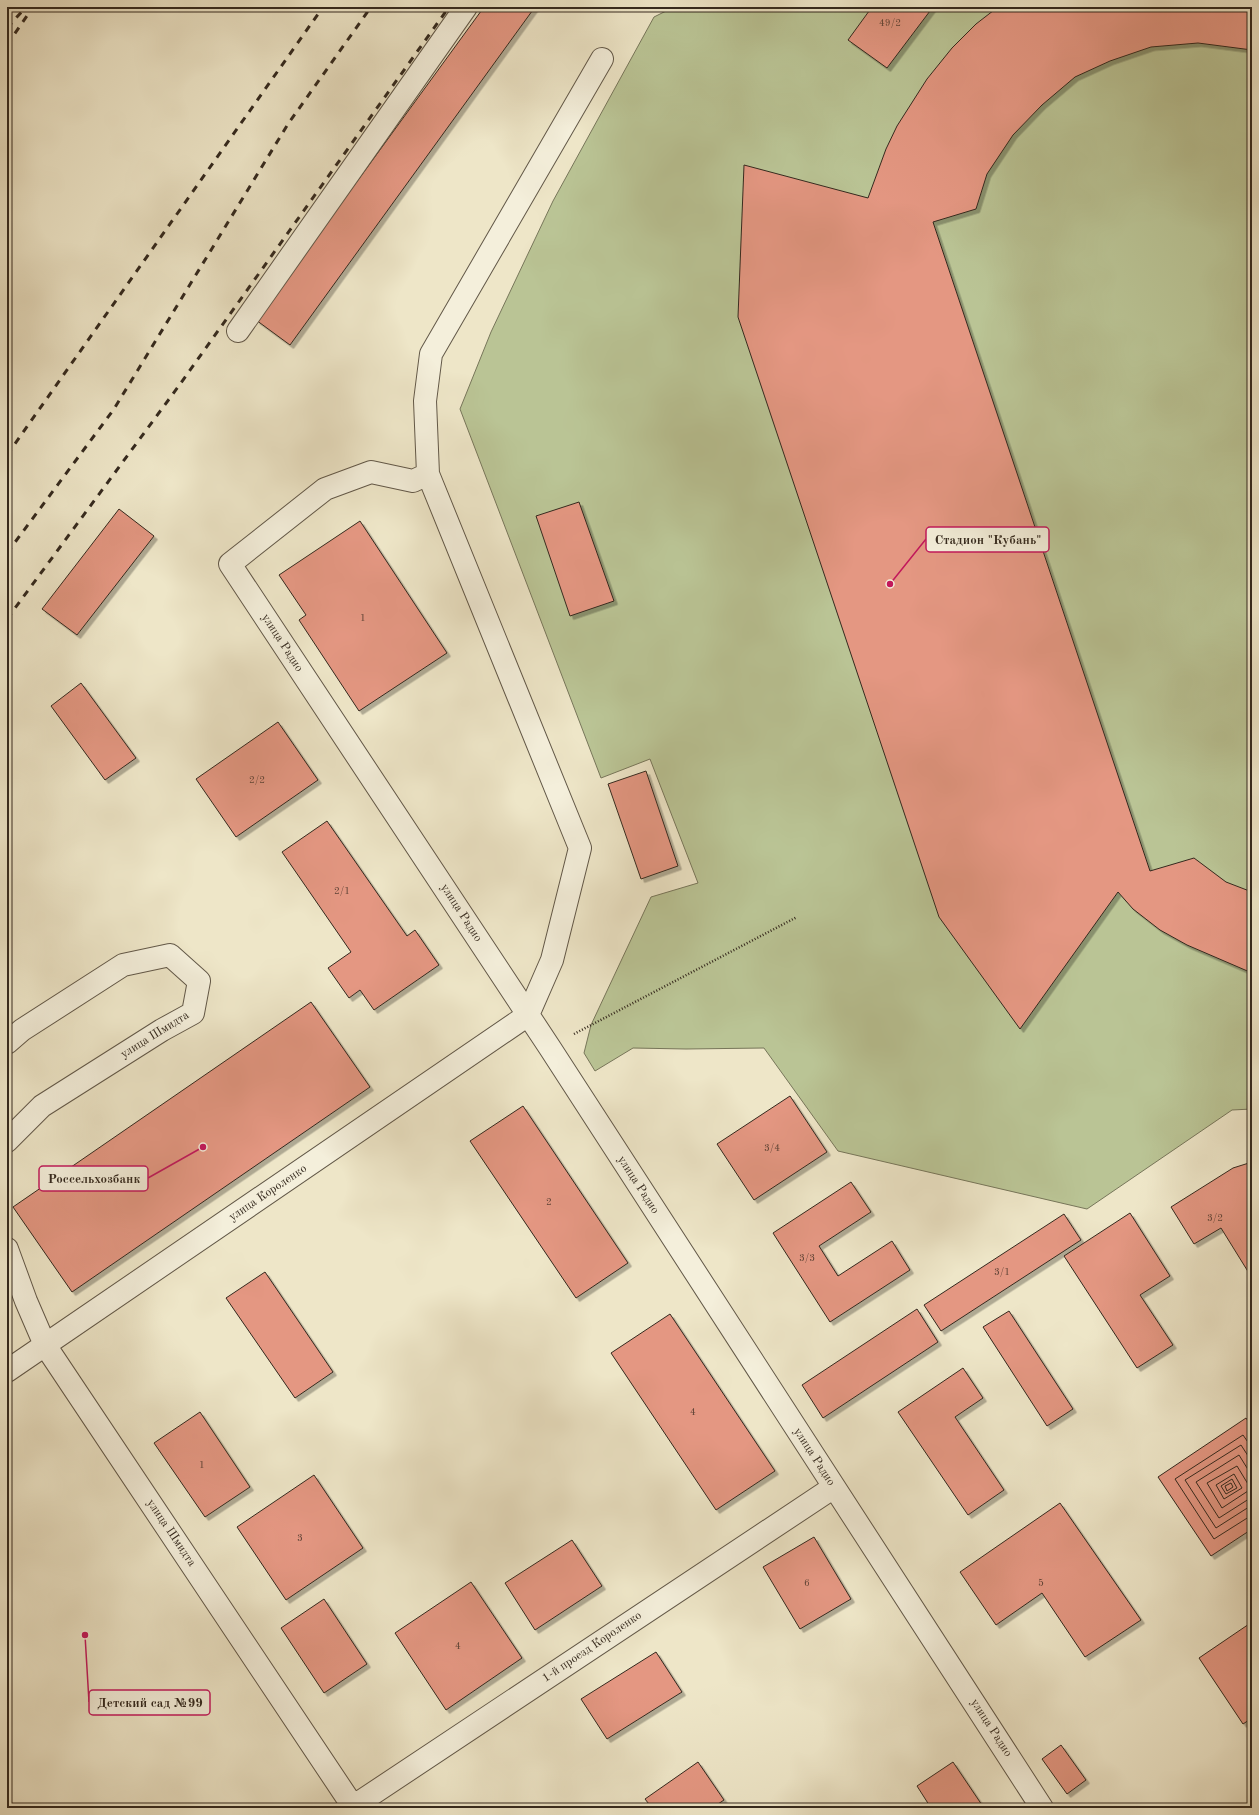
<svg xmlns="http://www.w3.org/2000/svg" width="1259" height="1815" font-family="'Old Standard TT',serif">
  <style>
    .green { fill: #bac495; stroke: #77765a }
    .building { fill: #e49782; stroke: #34291e; filter: url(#shadow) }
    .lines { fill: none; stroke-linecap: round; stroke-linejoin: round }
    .minor-casing { stroke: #625848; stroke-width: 24 }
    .path { stroke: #34291e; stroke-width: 2.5; stroke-dasharray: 1 2; stroke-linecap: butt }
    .minor { stroke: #f4efdb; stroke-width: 22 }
    .rail { stroke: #34291e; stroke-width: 3; stroke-dasharray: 7 7; stroke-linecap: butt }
    .labels { text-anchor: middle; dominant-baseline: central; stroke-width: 3.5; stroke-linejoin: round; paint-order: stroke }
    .number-label { font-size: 10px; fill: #604437 }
    .street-label { font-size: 12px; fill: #34291e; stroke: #f4efdb }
    .leader { fill: none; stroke: #c2185b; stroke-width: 1.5 }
    .callout-dot { fill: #c2185b; stroke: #f4efdb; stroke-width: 1.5 }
    .callout { fill: #f4efdb; stroke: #c2185b; stroke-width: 1.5 }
    .callout-label { font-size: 13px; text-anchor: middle; font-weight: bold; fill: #34291e }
  </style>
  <defs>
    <filter id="shadow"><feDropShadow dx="3.5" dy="3.5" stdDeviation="0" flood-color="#0004"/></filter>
  </defs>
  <rect width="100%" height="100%" fill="#eee6c8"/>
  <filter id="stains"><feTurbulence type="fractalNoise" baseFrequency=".005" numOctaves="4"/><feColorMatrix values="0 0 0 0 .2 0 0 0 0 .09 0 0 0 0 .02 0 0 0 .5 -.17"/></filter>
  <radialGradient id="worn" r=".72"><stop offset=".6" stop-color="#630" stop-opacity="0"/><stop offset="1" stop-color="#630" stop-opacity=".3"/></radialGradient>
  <path class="green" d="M 674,7 L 1252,7 L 1252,1109 L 1232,1110 L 1087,1209 L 838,1151 L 764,1048 L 686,1049 L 633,1048 L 595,1071 L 584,1053 L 591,1025 L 651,897 L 698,883 L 650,759 L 601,778 L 460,409 L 491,332 L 553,201 L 654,17 Z"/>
  <path class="building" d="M 484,7 L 535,7 L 290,345 L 256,320 Z
    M 872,7 L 933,7 L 887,68 L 848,40 Z
    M 998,7 L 1252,7 L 1252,50 L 1198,43 L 1151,47 L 1110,61 L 1075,77 L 1042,105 L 1013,135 L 987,174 L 976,209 L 933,222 L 1150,871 L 1194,858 L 1226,882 L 1252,892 L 1252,973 L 1187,945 L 1160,930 L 1133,909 L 1118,892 L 1020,1029 L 939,917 L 738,317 L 744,165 L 868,198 L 886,149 L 897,126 L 927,79 L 952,48 L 976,24 Z
    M 579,502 L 614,601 L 570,616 L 536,516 Z
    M 119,509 L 154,536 L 77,635 L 42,609 Z
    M 360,521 L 447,653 L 359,711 L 299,620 L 306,615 L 279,575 Z
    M 81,683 L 136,758 L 105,780 L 51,706 Z
    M 278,722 L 318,780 L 236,837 L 196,779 Z
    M 646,771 L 678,866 L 641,879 L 608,784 Z
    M 327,821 L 407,936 L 415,930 L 439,965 L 374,1010 L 360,990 L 349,998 L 328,968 L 351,952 L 282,852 Z
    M 311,1002 L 370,1087 L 72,1292 L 13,1207 Z
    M 790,1096 L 827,1152 L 754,1200 L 717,1144 Z
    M 523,1106 L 628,1263 L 576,1298 L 470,1141 Z
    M 1252,1162 L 1252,1278 L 1221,1228 L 1194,1244 L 1171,1207 L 1233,1168 Z
    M 851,1182 L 871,1212 L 819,1246 L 838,1276 L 892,1241 L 910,1270 L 830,1322 L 773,1233 Z
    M 1130,1213 L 1170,1276 L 1140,1295 L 1173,1345 L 1137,1368 L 1064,1256 Z
    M 1064,1214 L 1081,1240 L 941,1331 L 924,1305 Z
    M 265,1272 L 333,1372 L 295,1398 L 226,1298 Z
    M 917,1309 L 938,1342 L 823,1418 L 802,1385 Z
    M 1009,1311 L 1073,1409 L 1047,1426 L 983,1327 Z
    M 670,1314 L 775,1471 L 716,1510 L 611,1353 Z
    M 963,1368 L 983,1398 L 955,1417 L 1004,1490 L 968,1515 L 898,1412 Z
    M 200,1412 L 250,1487 L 205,1517 L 154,1443 Z
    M 1246,1418 L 1252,1427 L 1252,1529 L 1211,1556 L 1158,1477 Z
    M 1243,1435 L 1252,1448 L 1252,1515 L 1214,1539 L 1175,1479 Z
    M 1241,1445 L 1252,1462 L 1252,1505 L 1216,1528 L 1185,1480 Z
    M 1239,1455 L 1252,1476 L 1252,1497 L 1219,1518 L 1196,1482 Z
    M 1237,1466 L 1251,1489 L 1222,1508 L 1207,1483 Z
    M 1234,1474 L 1242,1488 L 1224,1499 L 1216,1485 Z
    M 314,1475 L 363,1548 L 286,1600 L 237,1527 Z
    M 1232,1479 L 1237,1488 L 1226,1494 L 1221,1486 Z
    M 1231,1483 L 1233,1487 L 1227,1491 L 1225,1486 Z
    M 1060,1503 L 1141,1620 L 1085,1657 L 1042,1593 L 996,1625 L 960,1572 Z
    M 814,1537 L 851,1599 L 800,1629 L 763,1567 Z
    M 572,1540 L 602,1586 L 535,1630 L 505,1583 Z
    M 471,1582 L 522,1658 L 446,1710 L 395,1633 Z
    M 324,1599 L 367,1664 L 324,1693 L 281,1628 Z
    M 1252,1622 L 1252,1718 L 1243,1724 L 1199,1658 Z
    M 656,1652 L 682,1692 L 607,1739 L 581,1699 Z
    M 1061,1745 L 1086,1780 L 1067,1794 L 1042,1759 Z
    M 698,1762 L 724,1800 L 712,1808 L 652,1808 L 645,1799 Z
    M 953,1762 L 984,1808 L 931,1808 L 917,1786 Z"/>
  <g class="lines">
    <defs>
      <path id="minor" d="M 238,331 L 466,7
        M 428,474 L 413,481 L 371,472 L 325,489 L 230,564 L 550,1048 L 1042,1808
        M 7,1043 L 22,1030 L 123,965 L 170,955 L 199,981 L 193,1013 L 162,1030 L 42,1106 L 7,1141
        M 7,1249 L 26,1301 L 45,1345 L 354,1808
        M 7,1371 L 528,1015 L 552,960 L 580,848 L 428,474 L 425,401 L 431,354 L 602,59
        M 351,1808 L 834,1487"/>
    </defs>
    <use href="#minor" class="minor-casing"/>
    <path class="path" d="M 574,1034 L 797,917"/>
    <use href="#minor" class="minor"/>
    <path class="rail" d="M 7,28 L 26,7
      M 7,45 L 33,7
      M 7,455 L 323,7
      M 7,553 L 114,409 L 288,124 L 371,7
      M 7,619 L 178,387 L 449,7"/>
  </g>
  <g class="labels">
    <g class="number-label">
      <text x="890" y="23">49/2</text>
      <text x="363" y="618">1</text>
      <text x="257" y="780">2/2</text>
      <text x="342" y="891">2/1</text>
      <text x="772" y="1148">3/4</text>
      <text x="549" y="1202">2</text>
      <text x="1215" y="1218">3/2</text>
      <text x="807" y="1258">3/3</text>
      <text x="1002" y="1272">3/1</text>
      <text x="693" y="1412">4</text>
      <text x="202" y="1465">1</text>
      <text x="300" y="1538">3</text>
      <text x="807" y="1583">6</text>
      <text x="1041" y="1583">5</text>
      <text x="458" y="1646">4</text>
    </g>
    <g class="street-label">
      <text transform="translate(282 643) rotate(57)">улица Радио</text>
      <text transform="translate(461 913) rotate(57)">улица Радио</text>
      <text transform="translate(155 1035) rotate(-32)">улица Шмидта</text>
      <text transform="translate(638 1185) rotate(57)">улица Радио</text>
      <text transform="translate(268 1193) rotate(-34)">улица Короленко</text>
      <text transform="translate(814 1457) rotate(57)">улица Радио</text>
      <text transform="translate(171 1533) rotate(56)">улица Шмидта</text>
      <text transform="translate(592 1647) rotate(-34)">1-й проезд Короленко</text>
      <text transform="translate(991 1728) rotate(57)">улица Радио</text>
    </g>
  </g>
  <path class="leader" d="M890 584L926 539M203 1147L148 1178M85 1635L89 1702"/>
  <g class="callout-dot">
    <circle cx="890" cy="584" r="4"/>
    <circle cx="203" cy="1147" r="4"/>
    <circle cx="85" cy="1635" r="4"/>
  </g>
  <g class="callout">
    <rect x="926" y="527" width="123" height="25" rx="4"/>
    <rect x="39" y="1166" width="109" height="25" rx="4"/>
    <rect x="89" y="1690" width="121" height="25" rx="4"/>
  </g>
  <g class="callout-label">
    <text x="988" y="544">Стадион "Кубань"</text>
    <text x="94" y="1183">Россельхозбанк</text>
    <text x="150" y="1707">Детский сад №99</text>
  </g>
  <rect width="1259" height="1815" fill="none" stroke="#eee6c8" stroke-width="24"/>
  <rect x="8" y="8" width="1243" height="1799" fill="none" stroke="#34291e" stroke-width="2"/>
  <rect x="12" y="12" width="1235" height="1791" fill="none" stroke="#34291e"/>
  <rect width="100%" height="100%" filter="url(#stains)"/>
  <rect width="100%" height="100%" fill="url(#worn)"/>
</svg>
